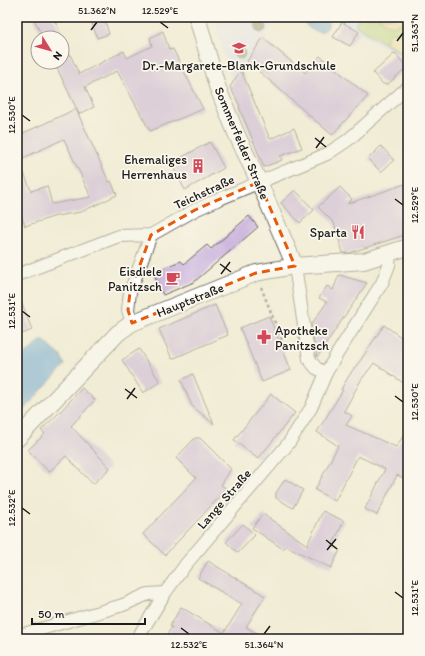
<svg xmlns="http://www.w3.org/2000/svg" width="425" height="656" font-family="Itim,sans-serif">
  <style>
    .built { fill: #d4d8f9 }
    .green { fill: #b8d378; stroke: #6a784a }
    .sand { fill: #eeda9e; stroke: #857b5d }
    .water { fill: #60a1d3; stroke: #3e5e78 }
    .building { fill: #c5abdc; fill-rule: evenodd }
    .lines { fill: none; stroke-linecap: round; stroke-linejoin: round }
    .lane-casing { stroke: #67655d; stroke-width: 8 }
    .street-casing { stroke: #67655d; stroke-width: 14 }
    .secondary-casing { stroke: #67655d; stroke-width: 18 }
    .path { stroke: #67655d; stroke-width: 2.5; stroke-dasharray: 3 3; stroke-linecap: butt }
    .lane { stroke: #fff; stroke-width: 6 }
    .street { stroke: #fff; stroke-width: 12 }
    .secondary { stroke: #fff; stroke-width: 16 }
    .tree { fill: #9a9d81 }
    .marked { fill: none; stroke: #e8590c; stroke-width: 3; stroke-dasharray: 8 5; stroke-linejoin: round }
    .ticks { fill: none; stroke: #1c1c1c; stroke-width: 1.5 }
    .labels { text-anchor: middle; dominant-baseline: central; stroke-width: 3.5; stroke-linejoin: round; paint-order: stroke }
    .poi-label { font-size: 13px; fill: #1c1c1c; stroke: #fbf7ec; text-anchor: end }
    .street-label { font-size: 13px; fill: #1c1c1c; stroke: #fbf7ec }
    .neatline { fill: none; stroke: #1c1c1c; stroke-width: 1.5 }
    .ticks-label { font-size: 10px; text-anchor: middle; fill: #1c1c1c }
  </style>
  <rect width="100%" height="100%" fill="#fbf7ec"/>
  <filter id="ink" filterUnits="userSpaceOnUse"><feTurbulence type="fractalNoise" baseFrequency=".025" numOctaves="2"/><feDisplacementMap in="SourceGraphic" scale="8" xChannelSelector="R" yChannelSelector="G"/><feConvolveMatrix kernelMatrix="1 2 1 2 8 2 1 2 1" color-interpolation-filters="sRGB"/></filter>
  <filter id="wash" filterUnits="userSpaceOnUse"><feTurbulence type="fractalNoise" baseFrequency=".012" numOctaves="4" result="noise"/><feDisplacementMap in="SourceGraphic" scale="16" xChannelSelector="R" yChannelSelector="G"/><feGaussianBlur stdDeviation="0.9" result="paint"/><feColorMatrix in="noise" values="0 0 0 0 0 0 0 0 0 0 0 0 0 0 0 0 0 1.4 0 .05"/><feComposite in="paint" operator="in"/></filter>
  <g filter="url(#wash)">
    <rect width="100%" height="100%" fill="#f1ecd5"/>
    <path class="built" d="M 215,17 L 277,17 L 233,82 L 220,42 Z
      M 333,17 L 408,17 L 408,59 L 395,53 Z"/>
    <path class="green" d="M 360,17 L 408,17 L 408,58 L 355,25 Z"/>
    <path class="sand" d="M 380,17 L 405,17 L 400,24 L 391,26 L 380,19 Z
      M 391,32 L 406,34 L 408,38 L 408,45 L 398,51 L 385,41 Z"/>
    <path class="water" d="M 304,17 L 321,17 L 330,21 L 327,28 L 322,32 C 313,32 304,27 304,17 Z
      M 40,341 L 44,341 L 61,356 L 65,365 L 17,417 L 17,362 Z"/>
    <g id="blocks">
      <path class="building" d="M 33,17 L 53,17 L 79,74 L 124,51 L 127,58 L 152,46 L 150,38 L 163,31 L 169,50 L 173,49 L 203,109 L 150,131 L 117,71 L 85,87 L 94,107 L 79,114 L 54,62 L 62,62 L 62,38 L 43,38 Z
        M 90,17 L 104,17 L 109,34 L 97,38 Z
        M 342,22 L 359,32 L 350,46 L 333,37 Z
        M 263,38 L 305,73 L 320,56 L 368,96 L 332,135 L 247,61 Z
        M 395,53 L 407,67 L 388,84 L 383,84 L 373,73 Z
        M 241,70 L 270,139 L 294,128 L 302,148 L 280,156 L 282,160 L 264,167 L 239,107 L 240,106 L 230,87 Z
        M 76,109 L 109,182 L 111,181 L 117,195 L 81,212 L 56,216 L 25,226 L 17,200 L 17,136 ZM 64,139 L 91,197 L 52,204 L 47,186 L 31,191 L 19,160 Z
        M 210,142 L 224,168 L 185,190 L 171,163 Z
        M 381,146 L 394,160 L 381,172 L 368,159 Z
        M 408,183 L 408,234 L 349,253 L 343,253 L 334,223 L 318,207 L 340,187 L 352,199 L 347,204 Z
        M 295,190 L 314,210 L 300,223 L 281,203 Z
        M 249,216 L 258,227 L 194,282 L 163,295 L 153,272 L 181,261 L 184,264 L 207,245 L 211,249 Z
        M 339,275 L 367,283 L 317,357 L 311,325 L 327,302 L 319,298 L 327,286 L 333,290 Z
        M 17,293 L 18,293 L 32,330 L 17,336 Z
        M 215,305 L 228,335 L 172,359 L 159,329 Z
        M 269,316 L 291,370 L 262,382 L 240,328 Z
        M 384,325 L 408,342 L 408,386 L 374,363 L 361,380 L 344,411 L 352,416 L 346,425 L 396,447 L 408,429 L 408,480 L 397,475 L 377,515 L 365,509 L 385,469 L 358,456 L 335,501 L 315,490 L 338,446 L 317,432 L 343,390 L 341,389 L 352,371 L 360,361 Z
        M 139,349 L 160,382 L 143,393 L 122,360 Z
        M 193,374 L 199,389 L 214,424 L 192,406 L 181,380 Z
        M 82,388 L 95,400 L 71,426 L 110,468 L 93,484 L 66,456 L 49,472 L 28,450 L 45,434 L 41,430 L 59,413 Z
        M 271,394 L 295,413 L 258,459 L 234,440 Z
        M 195,438 L 200,438 L 231,469 L 221,485 L 227,489 L 165,555 L 143,534 L 196,478 L 176,458 Z
        M 285,479 L 303,490 L 293,508 L 276,498 L 276,493 Z
        M 323,511 L 344,521 L 332,546 L 340,550 L 331,568 L 286,546 L 283,549 L 252,528 L 263,514 L 307,545 Z
        M 243,524 L 255,535 L 238,553 L 226,542 Z
        M 208,561 L 265,596 L 246,627 L 267,639 L 164,639 L 172,627 L 170,626 L 181,607 L 224,633 L 242,604 L 198,578 Z"/>
    </g>
  </g>
  <g filter="url(#ink)">
    <use href="#blocks" fill-opacity="0" stroke="#67655d" stroke-width="1"/>
    <g class="lines">
      <defs>
        <path id="lane" d="M 407,30 L 408,30"/>
        <path id="street" d="M 17,275 L 119,236 L 151,235
          M 132,323 L 128,310 L 130,292 L 151,235 L 195,210 L 217,200 L 327,154 L 348,140 L 408,87
          M 326,373 L 337,354 L 382,283 L 389,265 L 390,254
          M 17,636 L 123,605 L 148,594 L 165,593
          M 137,639 L 165,593 L 186,564 L 288,444 L 311,408 L 326,373 L 316,368 L 309,359 L 295,266"/>
        <path id="secondary" d="M 197,17 L 217,86 L 236,133 L 259,182 L 295,266
          M 17,439 L 118,333 L 132,323 L 256,273 L 295,266 L 364,261 L 408,247"/>
      </defs>
      <use href="#lane" class="lane-casing"/>
      <use href="#street" class="street-casing"/>
      <use href="#secondary" class="secondary-casing"/>
      <path class="path" d="M 261,287 L 283,343"/>
      <use href="#lane" class="lane"/>
      <use href="#street" class="street"/>
      <use href="#secondary" class="secondary"/>
    </g>
    <g class="tree">
      <circle cx="259" cy="25" r="5.5"/>
      <circle cx="241" cy="53" r="5.5"/>
    </g>
  </g>
  <path d="M0 0H425V656H0ZM 259,182 L 295,266 L 256,273 L 132,323 L 128,310 L 130,292 L 151,235 L 195,210 Z" fill="#f1ecd5" fill-opacity=".55" fill-rule="evenodd"/>
  <path class="marked" d="M 259,182 L 295,266 L 256,273 L 132,323 L 128,310 L 130,292 L 151,235 L 195,210 Z"/>
  <path class="ticks" d="M 160,22 L 168,28M 91,30 L 97,22M 397,41 L 403,33M 22,115 L 30,121M 315,138 L 326,147M 316,148 L 324,137M 395,199 L 403,205M 220,264 L 231,272M 221,274 L 230,262M 22,311 L 30,317M 125,389 L 137,398M 395,396 L 403,402M 127,399 L 135,388M 22,508 L 30,514M 326,540 L 337,549M 327,550 L 336,539M 395,592 L 403,598M 181,628 L 189,634M 264,634 L 270,626"/>
  <defs>
    <symbol id="school-bare" viewBox="-9 -9 18 18"><path d="M0-5L7-2L0 1L-7-2ZM-4 1L0 2.5L4 1V4Q0 6-4 4Z" fill="#d1495b" stroke="#fbf7ec" stroke-width="2.5" paint-order="stroke"/></symbol>
    <symbol id="building-bare" viewBox="-9 -9 18 18"><path d="M-4-6H4V6H1V3H-1V6H-4ZM-2.5-4.3h1.7v1.8h-1.7ZM.8-4.3h1.7v1.8H.8ZM-2.5-1h1.7V.8h-1.7ZM.8-1h1.7V.8H.8Z" fill="#d1495b" stroke="#fbf7ec" stroke-width="2.5" paint-order="stroke"/></symbol>
    <symbol id="restaurant-bare" viewBox="-9 -9 18 18"><path d="M-5-6h1v4h1v-4h1v4h1v-4h1v5L-1.5 .5V6h-2V.5L-5-1ZM5-6V6H3V1.5H1.5Q1.5-4 5-6Z" fill="#d1495b" stroke="#fbf7ec" stroke-width="2.5" paint-order="stroke"/></symbol>
    <symbol id="cafe-bare" viewBox="-9 -9 18 18"><path d="M-5.5-4.5H6V0H3Q3 3.5 0 3.5H-2.5Q-5.5 3.5-5.5 0ZM3-3.2v2h1.7v-2ZM-6 4.5H4V6H-6Z" fill="#d1495b" stroke="#fbf7ec" stroke-width="2.5" paint-order="stroke"/></symbol>
    <symbol id="pharmacy-bare" viewBox="-9 -9 18 18"><path d="M-2-6h4v4h4v4h-4v4h-4v-4h-4v-4h4Z" fill="#d1495b" stroke="#fbf7ec" stroke-width="2.5" paint-order="stroke"/></symbol>
  </defs>
  <g fill-rule="evenodd">
    <use href="#school-bare" x="229" y="38" width="20" height="20"/>
    <use href="#building-bare" x="188" y="156" width="20" height="20"/>
    <use href="#restaurant-bare" x="348" y="222" width="20" height="20"/>
    <use href="#cafe-bare" x="163" y="268" width="20" height="20"/>
    <use href="#pharmacy-bare" x="254" y="327" width="20" height="20"/>
  </g>
  <g class="labels">
    <g class="poi-label">
      <text x="239" y="65" text-anchor="middle">Dr.-Margarete-Blank-Grundschule</text>
      <text x="187" y="159">Ehemaliges<tspan x="187" dy="15">Herrenhaus</tspan></text>
      <text x="347" y="232">Sparta</text>
      <text x="162" y="271">Eisdiele<tspan x="162" dy="15">Panitzsch</tspan></text>
      <text x="275" y="330" text-anchor="start">Apotheke<tspan x="275" dy="15">Panitzsch</tspan></text>
    </g>
    <g class="street-label">
      <text transform="translate(242 143) rotate(67)">Sommerfelder Straße</text>
      <text transform="translate(204 192) rotate(-25)">Teichstraße</text>
      <text transform="translate(190 300) rotate(-22)">Hauptstraße</text>
      <text transform="translate(224 499) rotate(-49)">Lange Straße</text>
    </g>
  </g>
  <rect width="425" height="656" fill="none" stroke="#fbf7ec" stroke-width="44"/>
  <g transform="translate(50 50) rotate(127)"><circle r="19" fill="#fbf7ec" stroke="#a29f99"/>
  <path d="M0-3L7 15L0 10L-7 15Z" fill="#d1495b"/>
  <text y="-6" font-size="11" font-weight="bold" text-anchor="middle" fill="#1c1c1c">N</text>
  </g>
  <path d="M32 618v6h113v-6" fill="none" stroke="#1c1c1c" stroke-width="2"/>
  <text x="38" y="618" font-size="12" fill="#1c1c1c" stroke="#fbf7ec" stroke-width="3" paint-order="stroke">50 m</text>
  <rect x="22" y="22" width="381" height="612" class="neatline"/>
  <g class="ticks-label">
    <text x="97" y="14">51.362°N</text>
    <text x="160" y="14">12.529°E</text>
    <text transform="translate(414 33) rotate(-90)" y="4">51.363°N</text>
    <text transform="translate(11 115) rotate(-90)" y="4">12.530°E</text>
    <text transform="translate(414 205) rotate(-90)" y="4">12.529°E</text>
    <text transform="translate(11 311) rotate(-90)" y="4">12.531°E</text>
    <text transform="translate(414 402) rotate(-90)" y="4">12.530°E</text>
    <text transform="translate(11 508) rotate(-90)" y="4">12.532°E</text>
    <text transform="translate(414 598) rotate(-90)" y="4">12.531°E</text>
    <text x="189" y="648">12.532°E</text>
    <text x="264" y="648">51.364°N</text>
  </g>
</svg>
